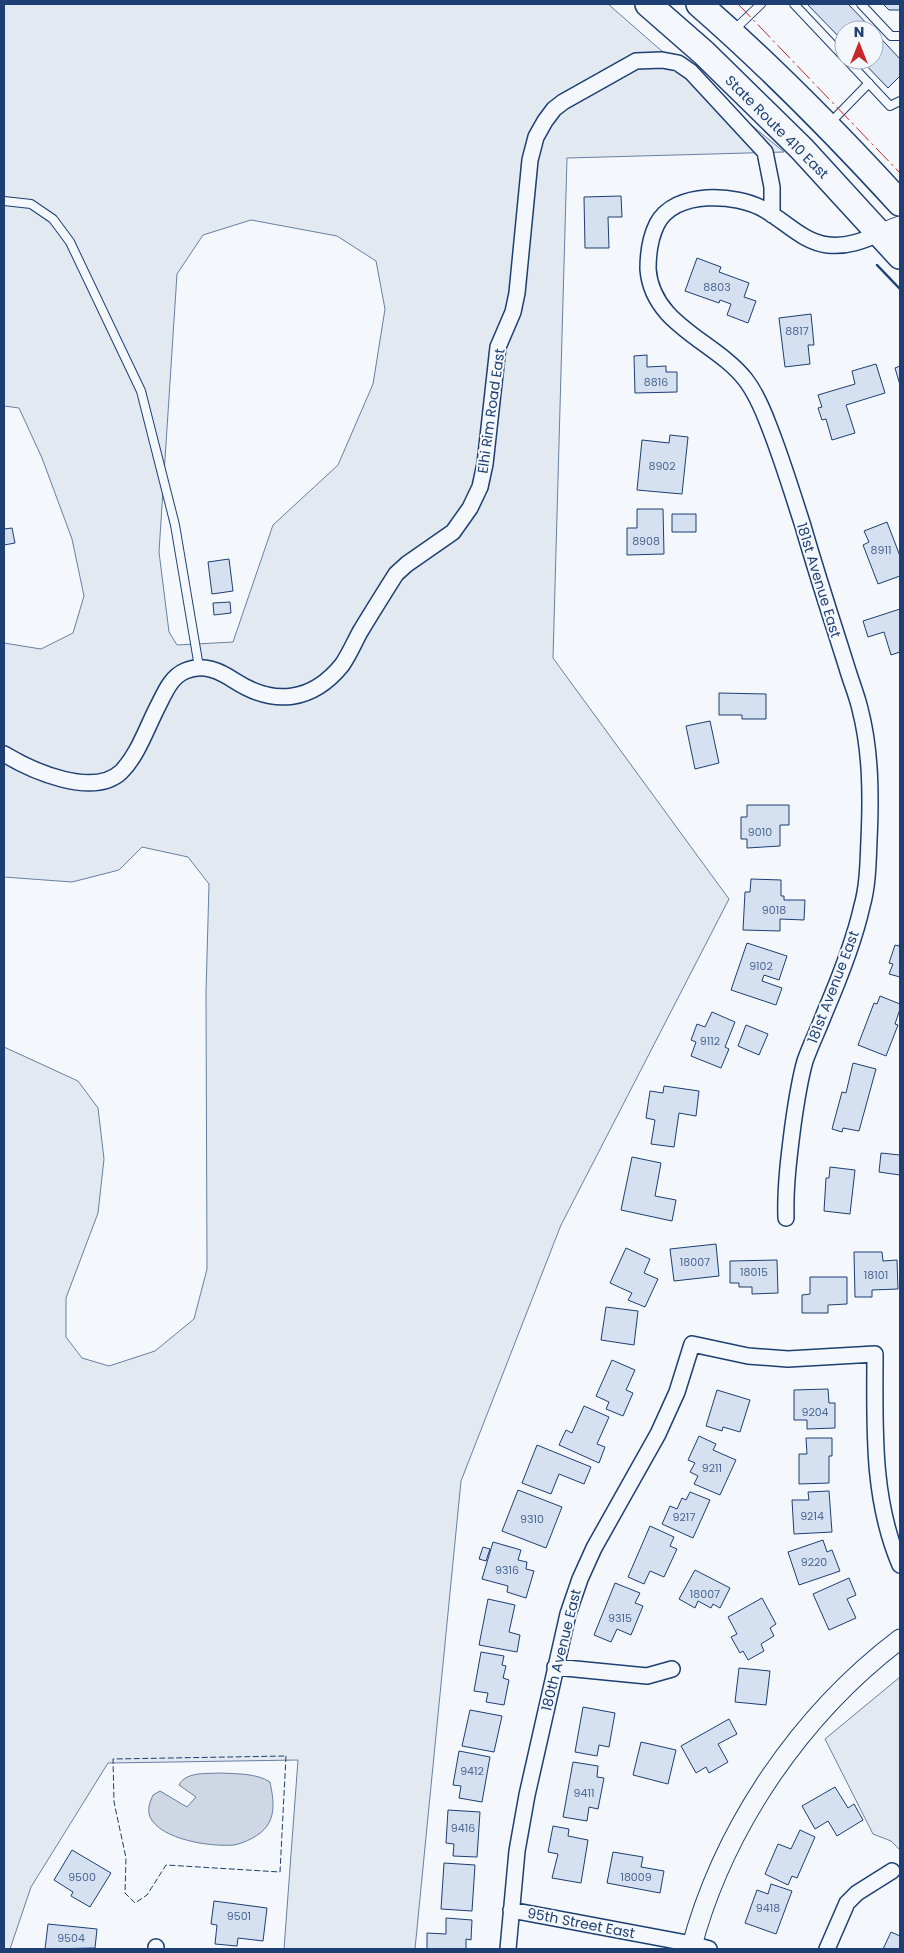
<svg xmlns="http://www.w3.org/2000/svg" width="904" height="1953" font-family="Poppins,sans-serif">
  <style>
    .green { fill: #e3e9f0; stroke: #687fa3; fill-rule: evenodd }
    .water { fill: #cfd7e4; stroke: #687fa3 }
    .building { fill: #d5e0f0; stroke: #1d3f73 }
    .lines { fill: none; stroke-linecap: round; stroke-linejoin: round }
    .service-casing { stroke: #1d3f73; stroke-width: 10 }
    .minor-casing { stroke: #1d3f73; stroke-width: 18 }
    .tertiary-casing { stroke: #1d3f73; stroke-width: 21 }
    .trunk-casing { stroke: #1d3f73; stroke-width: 28 }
    .service { stroke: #f4f7fb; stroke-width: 8 }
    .minor { stroke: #f4f7fb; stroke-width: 15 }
    .tertiary { stroke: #f4f7fb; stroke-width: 19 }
    .trunk { stroke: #f4f7fb; stroke-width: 25 }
    .fence { stroke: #1d3f73; stroke-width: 1; stroke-dasharray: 6 2.5; stroke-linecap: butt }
    .wall { stroke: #1d3f73; stroke-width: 2.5 }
    .power { stroke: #c62828; stroke-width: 1; stroke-dasharray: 18 4 2.5 4; stroke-linecap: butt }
    .labels { text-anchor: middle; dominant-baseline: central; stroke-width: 4; stroke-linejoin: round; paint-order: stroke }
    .number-label { font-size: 11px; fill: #4b6792 }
    .street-label { font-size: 14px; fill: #1d3f73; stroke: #f4f7fb }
  </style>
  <rect width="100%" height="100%" fill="#f4f7fb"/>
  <path class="green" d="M 4,4 L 608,4 L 656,46 L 784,152 L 567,158 L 553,658 L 729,899 L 561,1225 L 461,1481 L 415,1949 L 284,1949 L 298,1760 L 108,1763 L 31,1887 L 10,1949 L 4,1949 L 4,1047 L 78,1081 L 98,1108 L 104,1159 L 98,1213 L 66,1298 L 66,1337 L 82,1358 L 109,1366 L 155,1351 L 194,1319 L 207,1269 L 206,992 L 209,884 L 188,857 L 142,847 L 119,870 L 72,882 L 4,877 L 4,643 L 41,649 L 73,633 L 84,596 L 72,539 L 42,458 L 19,408 L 4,406 ZM 251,220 L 337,236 L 376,261 L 385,309 L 373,384 L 338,465 L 273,525 L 233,642 L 177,645 L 169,632 L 159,552 L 177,274 L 203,235 Z
    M 900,1677 L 900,1850 L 891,1841 L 873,1834 L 825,1739 Z"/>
  <path class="water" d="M 221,1773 C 237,1774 256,1773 270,1782 C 273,1797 276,1813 267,1826 C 261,1835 245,1843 234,1845 C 211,1847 161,1840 150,1817 C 147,1809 150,1802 153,1795 L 160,1791 L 187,1807 L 196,1797 L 179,1785 C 186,1771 208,1774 221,1773 Z"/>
  <path class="building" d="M 807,4 L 848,4 L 873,30 L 844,30 L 844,42 Z
    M 883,4 L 900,4 L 900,10 L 889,10 Z
    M 874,31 L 900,59 L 900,76 L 888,88 L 861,60 L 874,60 Z
    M 621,196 L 622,217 L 608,217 L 609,248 L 585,248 L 584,197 Z
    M 697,258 L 721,267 L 719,272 L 749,283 L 744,297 L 756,301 L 748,323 L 727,315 L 731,304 L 720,300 L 719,303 L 685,291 Z
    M 811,314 L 814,345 L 808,345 L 810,364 L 785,367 L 779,318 Z
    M 647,355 L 647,367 L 666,366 L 666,372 L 677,372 L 677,392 L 635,393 L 634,356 Z
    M 876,364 L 885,393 L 846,405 L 855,433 L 832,440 L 826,419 L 822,420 L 818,408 L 822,407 L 818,395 L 855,384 L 852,371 Z
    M 900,366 L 900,385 L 895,368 Z
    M 670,435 L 688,437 L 682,494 L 637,490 L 642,440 L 669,443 Z
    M 637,509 L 663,509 L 664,554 L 627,555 L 627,528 L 637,528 Z
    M 672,514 L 696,514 L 696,532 L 672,532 Z
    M 887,522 L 900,556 L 900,576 L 878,584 L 863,545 L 869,542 L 864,531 Z
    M 12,528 L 15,543 L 4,545 L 4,529 Z
    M 229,559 L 233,591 L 212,594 L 208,562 Z
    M 230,602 L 231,613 L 214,615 L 213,603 Z
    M 900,609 L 900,652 L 891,655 L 884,632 L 868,637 L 863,621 Z
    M 719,693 L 766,694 L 766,719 L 742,719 L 742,715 L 719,715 Z
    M 710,721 L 719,763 L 695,769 L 686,726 Z
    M 747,805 L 789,805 L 789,825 L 780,825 L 780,846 L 747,848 L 747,839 L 741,839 L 741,817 L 747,817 Z
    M 751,879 L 781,880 L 781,896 L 784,896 L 784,900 L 805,900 L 804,920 L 780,919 L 780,931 L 743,930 L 745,892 L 750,892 Z
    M 900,941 L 900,977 L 889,974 L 893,964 L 889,963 L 895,945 L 899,946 Z
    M 747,943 L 787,956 L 779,980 L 764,975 L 762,981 L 782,988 L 776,1005 L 731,990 Z
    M 880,996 L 900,1004 L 900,1009 L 895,1024 L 898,1025 L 886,1056 L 858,1045 L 874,1003 L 877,1004 Z
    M 712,1012 L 735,1022 L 725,1047 L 729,1049 L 721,1068 L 691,1056 L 696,1042 L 691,1040 L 697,1024 L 705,1027 Z
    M 746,1025 L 768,1034 L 759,1055 L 738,1046 Z
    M 853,1063 L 876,1069 L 859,1131 L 843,1128 L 842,1132 L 832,1129 L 842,1092 L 846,1093 Z
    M 664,1086 L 699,1091 L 696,1116 L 679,1113 L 674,1147 L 651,1144 L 655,1120 L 646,1118 L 650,1091 L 663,1093 Z
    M 881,1153 L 900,1155 L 900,1175 L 879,1172 Z
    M 632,1157 L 661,1163 L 655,1196 L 676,1200 L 672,1221 L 621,1210 Z
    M 830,1167 L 855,1170 L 850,1214 L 824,1211 L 826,1178 L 829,1178 Z
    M 716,1244 L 719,1276 L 674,1281 L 670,1249 Z
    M 626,1248 L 650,1259 L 644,1273 L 658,1279 L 645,1307 L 628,1300 L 632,1293 L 610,1283 Z
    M 854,1252 L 882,1252 L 883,1261 L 897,1260 L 898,1289 L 872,1290 L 872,1297 L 855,1297 Z
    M 777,1260 L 778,1293 L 752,1294 L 752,1287 L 739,1287 L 739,1283 L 730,1283 L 730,1261 Z
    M 810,1277 L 847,1277 L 847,1304 L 828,1305 L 828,1313 L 802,1313 L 802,1295 L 810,1294 Z
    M 606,1307 L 638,1311 L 634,1345 L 601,1340 Z
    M 612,1360 L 635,1370 L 626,1390 L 633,1393 L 623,1416 L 606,1409 L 609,1402 L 596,1396 Z
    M 828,1389 L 829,1403 L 835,1403 L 835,1428 L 807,1429 L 807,1420 L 794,1420 L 794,1390 Z
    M 717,1390 L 750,1400 L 740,1432 L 723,1427 L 722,1431 L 706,1426 Z
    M 584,1406 L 609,1417 L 597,1444 L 605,1447 L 599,1463 L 559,1445 L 566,1430 L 572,1433 Z
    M 699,1436 L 716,1444 L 713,1450 L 736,1460 L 720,1495 L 694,1484 L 698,1476 L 690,1472 L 695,1463 L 688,1460 Z
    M 806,1438 L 832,1438 L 832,1456 L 829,1456 L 829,1483 L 799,1484 L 799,1454 L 807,1454 Z
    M 537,1445 L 591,1467 L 584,1484 L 559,1474 L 551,1494 L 522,1483 Z
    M 518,1490 L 562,1507 L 546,1548 L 502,1531 Z
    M 829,1491 L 832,1532 L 794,1534 L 792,1500 L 809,1500 L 808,1492 Z
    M 690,1492 L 710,1500 L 693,1538 L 662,1524 L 670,1506 L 677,1509 L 682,1498 L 686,1500 Z
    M 650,1526 L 674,1537 L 670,1546 L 677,1549 L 664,1577 L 650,1571 L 644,1584 L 628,1577 Z
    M 823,1540 L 827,1552 L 832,1550 L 840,1571 L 799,1585 L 788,1552 Z
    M 493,1542 L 521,1550 L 518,1560 L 527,1562 L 526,1569 L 534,1571 L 526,1598 L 507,1592 L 508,1586 L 482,1579 Z
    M 483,1547 L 490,1549 L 486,1561 L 479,1559 Z
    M 695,1570 L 730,1588 L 720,1608 L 713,1604 L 711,1608 L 698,1601 L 695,1608 L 679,1599 Z
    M 849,1578 L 856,1595 L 847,1599 L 856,1618 L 829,1630 L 813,1594 Z
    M 615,1583 L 640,1593 L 635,1603 L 643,1606 L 631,1635 L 617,1629 L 611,1642 L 594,1635 Z
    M 762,1598 L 776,1624 L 770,1628 L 774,1636 L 761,1644 L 764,1651 L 748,1660 L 743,1651 L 740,1653 L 731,1637 L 737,1634 L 728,1617 Z
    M 488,1599 L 515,1605 L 509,1632 L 520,1635 L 517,1652 L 479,1645 Z
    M 481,1652 L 504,1656 L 502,1665 L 506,1666 L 503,1678 L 509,1680 L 504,1705 L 486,1702 L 488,1693 L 474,1691 Z
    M 739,1668 L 770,1671 L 766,1705 L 735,1702 Z
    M 583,1707 L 615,1713 L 609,1747 L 599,1745 L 597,1756 L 575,1752 Z
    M 470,1710 L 502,1716 L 494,1752 L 462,1746 Z
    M 729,1719 L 737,1734 L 718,1744 L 728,1762 L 709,1773 L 706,1767 L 696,1773 L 681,1746 Z
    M 641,1742 L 676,1750 L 668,1784 L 633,1775 Z
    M 459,1751 L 490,1757 L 482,1802 L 459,1798 L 461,1786 L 453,1785 Z
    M 573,1762 L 598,1766 L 597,1777 L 604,1778 L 598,1809 L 589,1807 L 587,1821 L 563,1817 Z
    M 835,1787 L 848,1808 L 854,1804 L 863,1820 L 837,1836 L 828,1821 L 815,1829 L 802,1806 Z
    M 448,1810 L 480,1812 L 477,1857 L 453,1856 L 454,1844 L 446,1843 Z
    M 553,1826 L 569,1829 L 568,1836 L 588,1840 L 581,1883 L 552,1878 L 558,1854 L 548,1852 Z
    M 800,1830 L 815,1837 L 797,1878 L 792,1876 L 788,1885 L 765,1874 L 778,1844 L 791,1849 Z
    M 72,1850 L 111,1873 L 90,1907 L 71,1896 L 73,1892 L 54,1880 Z
    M 613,1852 L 643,1857 L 641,1867 L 664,1871 L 660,1893 L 607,1883 Z
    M 444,1863 L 475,1865 L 472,1911 L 441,1909 Z
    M 771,1884 L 792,1891 L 776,1934 L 745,1923 L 757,1890 L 768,1894 Z
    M 214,1901 L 267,1908 L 263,1941 L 238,1938 L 237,1946 L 215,1944 L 217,1925 L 211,1924 Z
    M 446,1918 L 472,1920 L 471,1940 L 466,1939 L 466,1949 L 427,1949 L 427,1933 L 446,1934 Z
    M 48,1924 L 97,1929 L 95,1948 L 45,1949 Z
    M 891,1932 L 900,1936 L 900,1949 L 883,1949 Z"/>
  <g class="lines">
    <defs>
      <path id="service" d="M 794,4 L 844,57
        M 861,4 L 891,36 L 900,36
        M 734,30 L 761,4
        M 847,60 L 890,106 L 900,101
        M 830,123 L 869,83
        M 4,201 L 31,204 L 53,219 L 70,242 L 141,391 L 175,525 L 199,667"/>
      <path id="minor" d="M 4,754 C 32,771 93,798 121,772 C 138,755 147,727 158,706 C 165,692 171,677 185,671 C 203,663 220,671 235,681 C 274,706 312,702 342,665 C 349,655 354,643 360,632 C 372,612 384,593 396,574 L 407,564 L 453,532 L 470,508 L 480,487 L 485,464 L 498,347 L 513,312 L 517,293 L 530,160 L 536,137 L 545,121 L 554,109 L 563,102 L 636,61 L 662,60 L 678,63 L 691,72 L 765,152 L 772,187 L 772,215
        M 786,1218 C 785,1187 789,1156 793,1125 C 796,1104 799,1082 805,1061 C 811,1044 819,1028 825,1012 C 840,977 854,942 862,906 C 868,885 868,862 869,840 C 871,797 871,751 860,709 C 857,696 852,684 848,671 C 833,623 817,575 803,526 C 792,492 782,459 769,426 C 763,410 756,393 745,379 C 715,341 652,325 648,269 C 648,253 650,238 657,224 C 675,190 736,193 765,210 C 786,222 803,242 828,245 C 847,247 862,241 879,234
        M 555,1667 L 647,1676 L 672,1669
        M 511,1910 L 692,1944 L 709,1949
        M 156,1949 L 156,1947
        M 508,1949 L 517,1851 L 527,1795 L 568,1614 L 580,1579 L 594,1548 L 658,1434 L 677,1392 L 692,1344 L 748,1356 L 788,1359 L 875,1354 C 875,1425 871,1497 900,1565
        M 827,1949 L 847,1903 L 857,1893 L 892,1871"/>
      <path id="tertiary" d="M 879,234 L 900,226
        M 691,1949 C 723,1828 800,1715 900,1639"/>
      <path id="trunk" d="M 648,4 L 704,53 L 802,149 L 900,256
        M 699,4 C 770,66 836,133 900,203"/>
    </defs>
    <use href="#service" class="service-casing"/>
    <use href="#minor" class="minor-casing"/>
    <use href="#tertiary" class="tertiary-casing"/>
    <use href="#trunk" class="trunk-casing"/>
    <use href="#service" class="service"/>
    <use href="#minor" class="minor"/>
    <use href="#tertiary" class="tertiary"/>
    <use href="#trunk" class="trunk"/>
    <path class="fence" d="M 286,1756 L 280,1872 L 166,1865 L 147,1895 L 135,1903 L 125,1893 L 126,1858 L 114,1802 L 113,1759 Z"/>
    <path class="wall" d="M 877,265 L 900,289"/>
    <path class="power" d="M 738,4 L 900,173"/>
  </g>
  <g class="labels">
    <g class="number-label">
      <text x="717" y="287">8803</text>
      <text x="797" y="331">8817</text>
      <text x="656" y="382">8816</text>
      <text x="662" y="466">8902</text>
      <text x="646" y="541">8908</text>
      <text x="881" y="550">8911</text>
      <text x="760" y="832">9010</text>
      <text x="774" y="910">9018</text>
      <text x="761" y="966">9102</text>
      <text x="710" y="1041">9112</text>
      <text x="695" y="1262">18007</text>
      <text x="754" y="1272">18015</text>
      <text x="876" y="1275">18101</text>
      <text x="815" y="1412">9204</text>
      <text x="712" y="1468">9211</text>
      <text x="812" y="1516">9214</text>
      <text x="684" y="1517">9217</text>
      <text x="532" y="1519">9310</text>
      <text x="814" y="1562">9220</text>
      <text x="507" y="1570">9316</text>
      <text x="705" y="1594">18007</text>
      <text x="620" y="1618">9315</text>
      <text x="472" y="1771">9412</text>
      <text x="584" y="1793">9411</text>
      <text x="463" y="1828">9416</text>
      <text x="82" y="1877">9500</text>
      <text x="636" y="1877">18009</text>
      <text x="768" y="1908">9418</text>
      <text x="239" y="1916">9501</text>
      <text x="71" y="1938">9504</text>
    </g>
    <g class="street-label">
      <text transform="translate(777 127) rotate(45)">State Route 410 East</text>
      <text transform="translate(491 411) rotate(-82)">Elhi Rim Road East</text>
      <text transform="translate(819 580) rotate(73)">181st Avenue East</text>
      <text transform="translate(833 987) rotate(-69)">181st Avenue East</text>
      <text transform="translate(561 1650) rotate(-76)">180th Avenue East</text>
      <text transform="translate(581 1923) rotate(11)">95th Street East</text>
    </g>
  </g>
  <rect width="904" height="1953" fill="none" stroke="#1d3f73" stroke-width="10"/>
  <g transform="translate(859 45)"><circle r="24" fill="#f4f7fb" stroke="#9eadc5"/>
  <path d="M0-4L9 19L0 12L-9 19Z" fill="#c62828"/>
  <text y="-8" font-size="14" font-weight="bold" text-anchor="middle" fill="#1d3f73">N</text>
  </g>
</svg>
